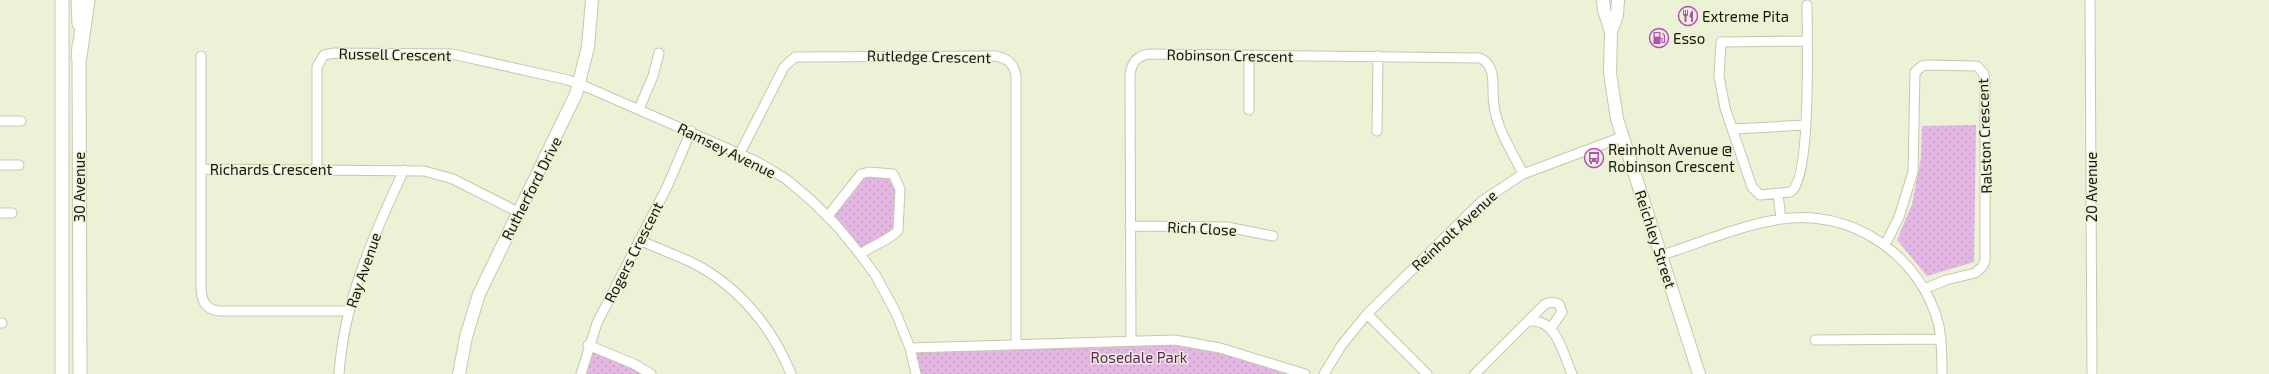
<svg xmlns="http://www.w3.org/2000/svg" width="2269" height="374" font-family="'Exo 2',sans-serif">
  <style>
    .park { fill: url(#park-dots) }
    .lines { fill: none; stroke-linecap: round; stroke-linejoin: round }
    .minor-casing { stroke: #c3c9ad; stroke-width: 11 }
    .tertiary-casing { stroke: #c3c9ad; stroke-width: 14 }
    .secondary-casing { stroke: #c3c9ad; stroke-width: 15 }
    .primary-casing { stroke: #c3c9ad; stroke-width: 17 }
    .minor { stroke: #fff; stroke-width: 9 }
    .tertiary { stroke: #fff; stroke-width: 12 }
    .secondary { stroke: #fff; stroke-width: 13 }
    .primary { stroke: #fff; stroke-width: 15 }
    .labels { text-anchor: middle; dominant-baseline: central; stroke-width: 3; stroke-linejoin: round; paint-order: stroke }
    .poi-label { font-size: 15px; fill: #15170d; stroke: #ecf2d6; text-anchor: start }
    .street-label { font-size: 15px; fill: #15170d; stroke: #ecf2d6 }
    .park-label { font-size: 15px; fill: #631f66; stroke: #ecf2d6 }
  </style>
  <defs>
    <pattern id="park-dots" width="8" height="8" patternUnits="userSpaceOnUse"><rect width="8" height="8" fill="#e4b6e4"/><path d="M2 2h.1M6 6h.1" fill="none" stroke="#c39cc2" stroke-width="1.8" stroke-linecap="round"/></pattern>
  </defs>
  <rect width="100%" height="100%" fill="#ecf2d6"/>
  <path class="park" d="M 1976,125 L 1974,262 L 1927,276 L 1897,240 L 1912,204 L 1921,158 L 1922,126 Z
    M 862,174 L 896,178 L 900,225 L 860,254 L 828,216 Z
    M 1175,340 L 1305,374 L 916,374 L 910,349 Z
    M 588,345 L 651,374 L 581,374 Z"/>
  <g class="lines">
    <defs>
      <path id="minor" d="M 2090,0 L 2092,374
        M 1807,5 C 1807,32 1812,183 1790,192 L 1760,195 L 1752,187 L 1725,108 L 1719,76 L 1721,42 L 1807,41
        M 1249,55 L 1249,110
        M 201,56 L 201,289 C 202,302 206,310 220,311 L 349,311
        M 639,109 L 653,76 L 659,53
        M 0,121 L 21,121
        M 1734,129 L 1805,125
        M 1377,131 L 1378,56
        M 740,153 L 784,67 L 795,57 L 995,56 C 1008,58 1014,64 1016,76 L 1016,344
        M 0,165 L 19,165
        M 202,169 L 424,171 L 453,179 L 518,212
        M 317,169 L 317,67 L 324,55 L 335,53 L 452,54 L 568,80 L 589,88 L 756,161 L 786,179 L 812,201 L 837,226 L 860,254 L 876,276 L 896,313 L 910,348 L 916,374
        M 1778,194 L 1781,219
        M 0,213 L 12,213
        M 828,216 L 861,174 L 869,172 L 893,174 L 900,189 L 898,230 C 893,238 870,247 860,254
        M 1130,226 L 1227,227 L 1273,236
        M 639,240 C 657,248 676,255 693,263 C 738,286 773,328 791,374
        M 1885,245 L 1899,217 L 1913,172 L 1915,72 L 1922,66 L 1927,65 L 1977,66 L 1984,74 L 1985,82 L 1985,261 L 1982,267 L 1975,273 L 1946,280 L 1924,289
        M 1662,255 C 1700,243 1741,225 1781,219 C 1852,208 1922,256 1939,326 C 1942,342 1942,358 1942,374
        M 1367,314 L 1427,374
        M 1530,321 C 1557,319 1563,354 1572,374
        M 0,323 L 2,323
        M 1815,340 L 1941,339
        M 1131,341 L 1130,74 C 1132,62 1137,56 1149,54 L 1480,58 C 1498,66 1491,89 1494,105 C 1497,130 1512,151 1523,174
        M 588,345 L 634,364 L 651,374
        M 910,348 L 1175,340 L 1220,348 L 1305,374
        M 339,374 C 344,301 373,236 404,170
        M 581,374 L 597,323 L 667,187 L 691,131
        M 1324,374 L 1341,346 L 1367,314 L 1482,201 L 1523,174 L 1622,137
        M 1475,374 L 1545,304 L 1552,302 L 1559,304 L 1562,312 L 1551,328"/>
      <path id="tertiary" d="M 1603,0 L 1604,10 L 1611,32 L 1610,73 L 1617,119 L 1699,374
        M 1611,32 L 1617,15 L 1618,0
        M 459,374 L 466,337 L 479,294 L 576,94 L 588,47 L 592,0"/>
      <path id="secondary" d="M 62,0 L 62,374
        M 78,0 L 79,24
        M 79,46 L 80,374"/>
      <path id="primary" d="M 79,56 L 87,0"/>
    </defs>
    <use href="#minor" class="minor-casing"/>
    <use href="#tertiary" class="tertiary-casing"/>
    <use href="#secondary" class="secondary-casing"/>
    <use href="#primary" class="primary-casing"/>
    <use href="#minor" class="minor"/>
    <use href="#tertiary" class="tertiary"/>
    <use href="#secondary" class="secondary"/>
    <use href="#primary" class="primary"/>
  </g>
  <defs>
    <symbol id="restaurant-ring" viewBox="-11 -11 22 22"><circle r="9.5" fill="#ecf2d6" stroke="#b451b8" stroke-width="1.5"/><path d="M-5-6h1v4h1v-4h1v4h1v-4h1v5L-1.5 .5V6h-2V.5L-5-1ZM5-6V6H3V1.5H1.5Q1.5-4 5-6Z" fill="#b451b8"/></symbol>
    <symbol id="fuel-ring" viewBox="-11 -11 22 22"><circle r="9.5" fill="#ecf2d6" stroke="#b451b8" stroke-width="1.5"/><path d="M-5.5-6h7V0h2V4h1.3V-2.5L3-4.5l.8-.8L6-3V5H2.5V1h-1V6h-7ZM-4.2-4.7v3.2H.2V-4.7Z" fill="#b451b8"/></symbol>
    <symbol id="bus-ring" viewBox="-11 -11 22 22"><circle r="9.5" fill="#ecf2d6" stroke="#b451b8" stroke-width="1.5"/><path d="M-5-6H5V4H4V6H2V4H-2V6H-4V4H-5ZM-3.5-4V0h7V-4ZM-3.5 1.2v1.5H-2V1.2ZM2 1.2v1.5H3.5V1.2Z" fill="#b451b8"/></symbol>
  </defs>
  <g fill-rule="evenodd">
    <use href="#restaurant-ring" x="1677" y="5" width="22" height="22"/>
    <use href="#fuel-ring" x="1648" y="27" width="22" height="22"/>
    <use href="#bus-ring" x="1583" y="147" width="22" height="22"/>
  </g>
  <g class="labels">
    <g class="poi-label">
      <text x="1702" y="16">Extreme Pita</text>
      <text x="1673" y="38">Esso</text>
      <text x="1608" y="149">Reinholt Avenue @<tspan x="1608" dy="17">Robinson Crescent</tspan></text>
    </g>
    <g class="street-label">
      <text transform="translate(395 54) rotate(1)">Russell Crescent</text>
      <text transform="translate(1230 55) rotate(1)">Robinson Crescent</text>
      <text transform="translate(929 56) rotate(1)">Rutledge Crescent</text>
      <text transform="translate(1984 136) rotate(-92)">Ralston Crescent</text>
      <text transform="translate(727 150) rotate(26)">Ramsey Avenue</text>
      <text x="271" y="169">Richards Crescent</text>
      <text transform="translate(79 187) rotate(-90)">30 Avenue</text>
      <text transform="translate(2091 187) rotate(-90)">20 Avenue</text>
      <text transform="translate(531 188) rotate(-63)">Rutherford Drive</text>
      <text transform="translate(1202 228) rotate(3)">Rich Close</text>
      <text transform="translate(1454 230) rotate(-43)">Reinholt Avenue</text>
      <text transform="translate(1656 239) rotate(72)">Reichley Street</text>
      <text transform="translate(633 252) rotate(-63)">Rogers Crescent</text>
      <text transform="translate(363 270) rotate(-71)">Ray Avenue</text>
    </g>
    <g class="park-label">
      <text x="1139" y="357">Rosedale Park</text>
    </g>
  </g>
</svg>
